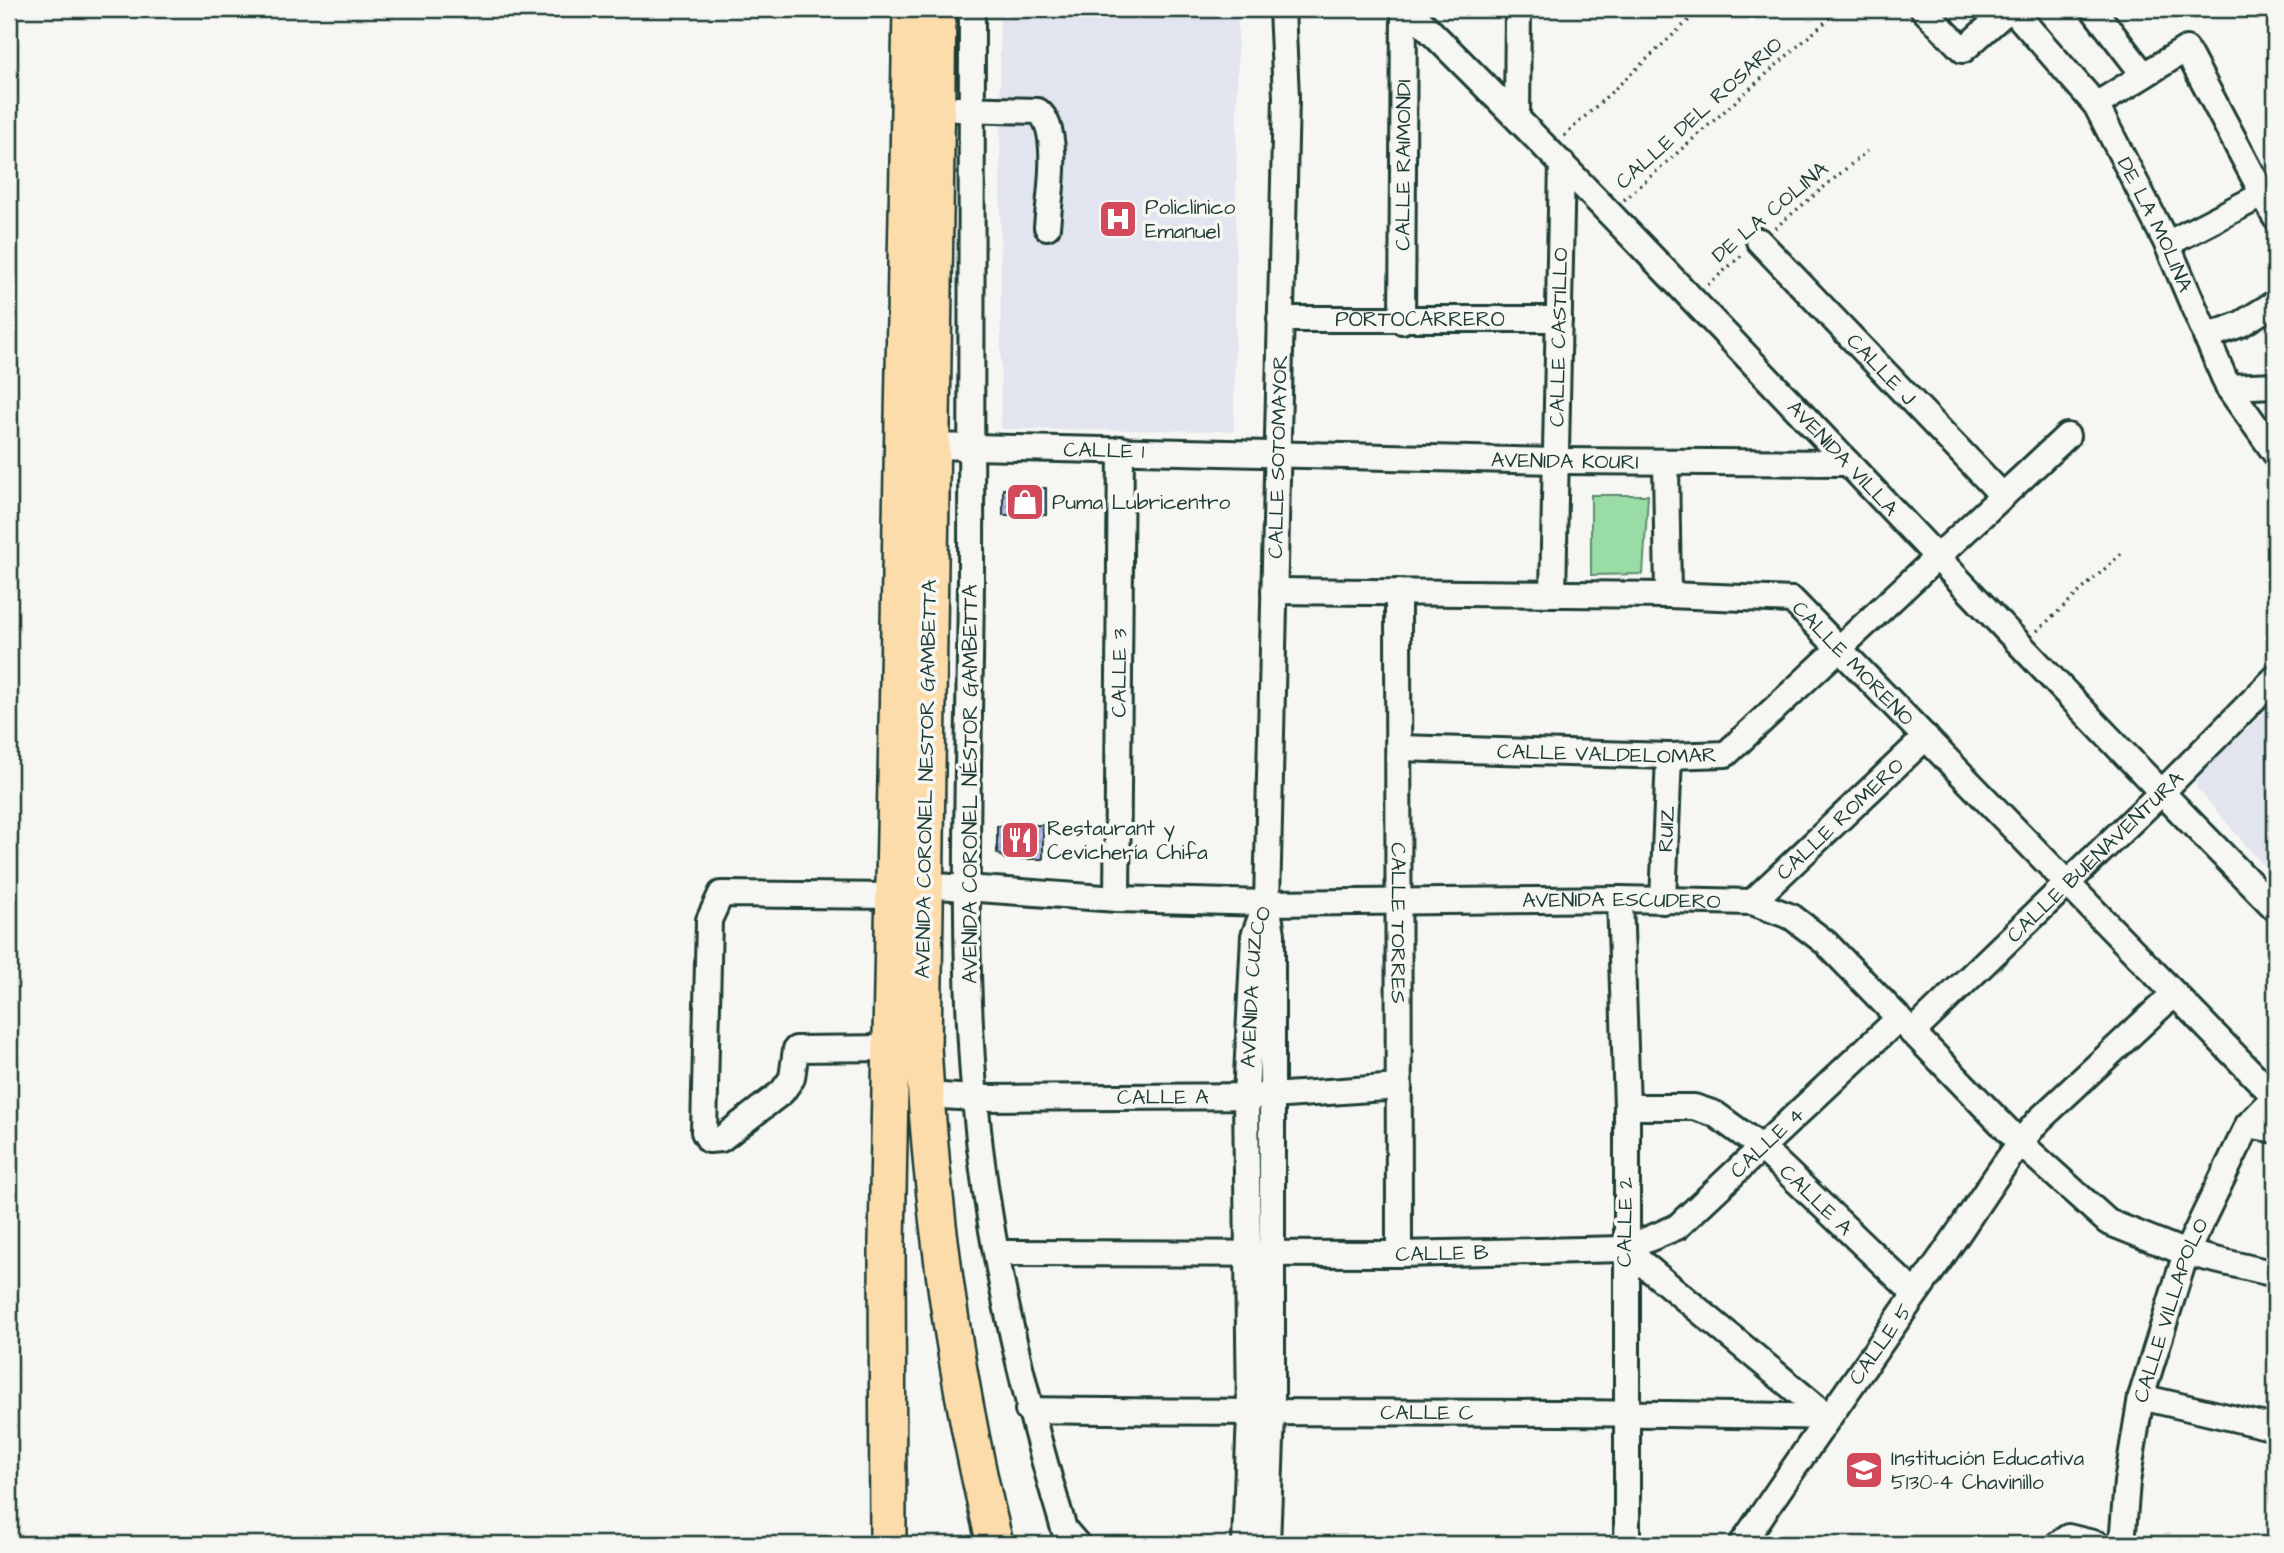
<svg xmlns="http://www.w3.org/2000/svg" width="2284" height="1553" font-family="'Architects Daughter',sans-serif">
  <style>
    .built { fill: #e2e4f0 }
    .green { fill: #9adca6; stroke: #5c8c6d; stroke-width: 2 }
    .building { fill: url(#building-hatch); stroke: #1f3d34; stroke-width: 2 }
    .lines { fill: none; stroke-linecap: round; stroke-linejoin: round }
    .minor-casing { stroke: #1f3d34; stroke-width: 30 }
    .highway-casing { stroke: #1f3d34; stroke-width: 40 }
    .path { stroke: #1f3d34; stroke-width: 3.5; stroke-dasharray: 2 5; stroke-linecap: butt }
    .minor { stroke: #f6f6f2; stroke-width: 24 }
    .highway { stroke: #fddcac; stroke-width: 35 }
    .labels { text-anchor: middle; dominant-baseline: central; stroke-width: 7; stroke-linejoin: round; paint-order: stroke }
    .street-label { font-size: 21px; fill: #1f3d34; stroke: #f6f6f2 }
    .poi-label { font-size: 21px; fill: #1f3d34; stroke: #f6f6f2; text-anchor: start }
  </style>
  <defs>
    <pattern id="building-hatch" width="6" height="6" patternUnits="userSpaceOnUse" patternTransform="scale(1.75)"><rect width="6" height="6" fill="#b2b9ea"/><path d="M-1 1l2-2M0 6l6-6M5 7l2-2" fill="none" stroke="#9098be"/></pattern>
  </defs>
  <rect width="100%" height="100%" fill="#f6f6f2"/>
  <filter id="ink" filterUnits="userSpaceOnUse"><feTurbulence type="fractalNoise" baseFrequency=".0143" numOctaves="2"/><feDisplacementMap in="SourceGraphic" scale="14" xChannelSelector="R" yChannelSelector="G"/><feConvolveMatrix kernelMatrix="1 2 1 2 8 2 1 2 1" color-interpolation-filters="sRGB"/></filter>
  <g filter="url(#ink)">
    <path class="built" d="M 1000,9 L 1238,9 L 1234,431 L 1001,429 Z
      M 2275,703 L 2275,879 L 2196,787 L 2197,776 Z"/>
    <path class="green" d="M 1591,495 L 1648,495 L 1643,574 L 1591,575 Z"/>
    <path class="building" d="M 1046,488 L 1046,515 L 1003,515 L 1003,489 Z
      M 1043,825 L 1043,859 L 1005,859 L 997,853 L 997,826 Z"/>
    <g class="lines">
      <defs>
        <g id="minor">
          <path d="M 972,9 C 973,198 973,388 971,578 C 970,751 960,927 975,1100 C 988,1246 1022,1389 1064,1529 L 1077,1544"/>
          <path id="s1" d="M 1408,9 C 1704,302 1982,612 2275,908"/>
          <path d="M 1923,9 L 1963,50 L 2009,9"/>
          <path id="s2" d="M 2012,9 L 2096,105 L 2167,244 L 2228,387 L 2275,453"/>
          <path d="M 2093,9 L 2144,75"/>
          <path d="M 2096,105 L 2186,49 L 2275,217"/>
          <path d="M 958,109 L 1038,111 C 1062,129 1049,199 1047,227"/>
          <path d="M 1517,117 L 1518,9"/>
          <path id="s3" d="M 1759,241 L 2003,496"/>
          <path d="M 2167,244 L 2262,195"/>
          <path id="s4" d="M 1280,319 L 1559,319"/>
          <path id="s5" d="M 1402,321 L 1404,9"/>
          <path d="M 2206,337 L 2241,324 L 2275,303"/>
          <path d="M 2228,387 L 2275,385"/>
          <path id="s6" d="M 931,446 L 1556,461 L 1848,463"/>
          <path d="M 1666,463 L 1668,595"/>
          <path id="s7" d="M 1274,591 L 1668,595 L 1792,600 L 2275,1097"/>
          <path id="s8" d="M 1398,592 L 1399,1254"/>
          <path id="s9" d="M 1553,594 L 1562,163"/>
          <path id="s10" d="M 1399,748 L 1669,756 L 1726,754 L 2067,436"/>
          <path id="s11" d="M 924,885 L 1117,899 L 1267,903 L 1620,899 L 1752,902 L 1792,917 L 1826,943 L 2019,1142 L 2108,1222 L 2186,1253 L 2275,1274"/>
          <path id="s12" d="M 1117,899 L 1121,449"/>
          <path d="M 1620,899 L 1627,1107 L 1627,1544"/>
          <path id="s13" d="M 1663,901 L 1669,756"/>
          <path id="s14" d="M 1752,902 L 1926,737"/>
          <path id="s15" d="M 1912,1033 L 2161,793 L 2275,678"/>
          <path d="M 891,1048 L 796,1049 L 792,1078 L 782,1092 L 721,1139 L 709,1140 L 704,1132 L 709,920 L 721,894 L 894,896"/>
          <path id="s16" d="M 925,1095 L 975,1098 L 1271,1096 L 1399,1087"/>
          <path id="s17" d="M 1627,1107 L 1694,1107 L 1715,1114 L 1762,1148 L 1915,1294"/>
          <path d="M 2248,1125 L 2275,1130"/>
          <path id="s18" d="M 1625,1249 L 1677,1227 L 1899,1018"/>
          <path id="s19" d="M 998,1253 L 1399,1254 L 1625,1249 L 1828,1417"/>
          <path d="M 2141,1397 L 2275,1428"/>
          <path id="s20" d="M 1028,1410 C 1294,1414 1561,1410 1828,1417"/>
          <path id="s21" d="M 1245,1544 L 1250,1414 L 1246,1096 L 1254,936 L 1266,904"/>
          <path id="s22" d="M 1267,1544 L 1272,1414 L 1272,934 L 1267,903 L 1286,97 L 1282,9"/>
          <path id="s23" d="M 1742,1544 C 1809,1445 1877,1348 1946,1251 C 1977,1207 2004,1160 2039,1120 L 2174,994"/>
          <path d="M 2058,1544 L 2068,1537 L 2097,1544"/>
          <path id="s24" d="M 2122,1544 L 2127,1482 L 2141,1397 L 2186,1253 L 2248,1125 L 2275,1097"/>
        </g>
        <path id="highway" d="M 938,9 L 923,1047 C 932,1216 955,1380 995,1544
          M 888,1544 L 887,1243 L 911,9"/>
      </defs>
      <use href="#minor" class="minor-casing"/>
      <use href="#highway" class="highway-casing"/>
      <path class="path" d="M 1564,136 L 1701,9
        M 1624,200 L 1840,9
        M 1775,228 L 1867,151
        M 1708,285 L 1742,255
        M 2037,631 L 2121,554"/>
      <use href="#minor" class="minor"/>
      <use href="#highway" class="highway"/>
    </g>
  </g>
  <defs>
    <symbol id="hospital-square" viewBox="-11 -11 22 22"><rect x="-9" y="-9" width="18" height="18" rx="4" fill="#d1495b" stroke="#f6f6f2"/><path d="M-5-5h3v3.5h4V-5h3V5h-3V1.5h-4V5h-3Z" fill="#fff"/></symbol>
    <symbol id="shop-square" viewBox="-11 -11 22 22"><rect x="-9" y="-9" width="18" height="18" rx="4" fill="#d1495b" stroke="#f6f6f2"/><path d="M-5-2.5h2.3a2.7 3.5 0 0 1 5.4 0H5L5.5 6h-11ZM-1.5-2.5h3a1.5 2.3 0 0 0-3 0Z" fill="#fff"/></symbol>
    <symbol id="restaurant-square" viewBox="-11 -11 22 22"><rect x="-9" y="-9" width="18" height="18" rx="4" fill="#d1495b" stroke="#f6f6f2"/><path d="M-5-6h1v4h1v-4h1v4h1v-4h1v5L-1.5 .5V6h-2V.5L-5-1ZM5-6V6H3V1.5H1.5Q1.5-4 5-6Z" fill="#fff"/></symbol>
    <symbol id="school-square" viewBox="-11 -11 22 22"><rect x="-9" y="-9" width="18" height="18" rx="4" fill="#d1495b" stroke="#f6f6f2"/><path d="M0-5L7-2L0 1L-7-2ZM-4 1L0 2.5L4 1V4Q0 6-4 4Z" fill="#fff"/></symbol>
  </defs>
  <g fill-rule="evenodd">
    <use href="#hospital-square" x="1096" y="197" width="44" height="44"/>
    <use href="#shop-square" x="1003" y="480" width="44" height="44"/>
    <use href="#restaurant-square" x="998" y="818" width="44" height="44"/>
    <use href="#school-square" x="1842" y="1448" width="44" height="44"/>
  </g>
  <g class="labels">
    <g class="street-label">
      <text transform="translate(1699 113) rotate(-42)">CALLE DEL ROSARIO</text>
      <text stroke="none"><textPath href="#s5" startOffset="156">CALLE RAIMONDI</textPath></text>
      <text transform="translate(1770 212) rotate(-40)">DE LA COLINA</text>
      <text stroke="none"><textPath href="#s2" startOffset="261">DE LA MOLINA</textPath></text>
      <text stroke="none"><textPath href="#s4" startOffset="140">PORTOCARRERO</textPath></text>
      <text stroke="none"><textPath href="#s9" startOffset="257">CALLE CASTILLO</textPath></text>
      <text stroke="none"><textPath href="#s3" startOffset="177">CALLE J</textPath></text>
      <text stroke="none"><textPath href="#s6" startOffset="173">CALLE 1</textPath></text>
      <text stroke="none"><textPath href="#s22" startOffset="1088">CALLE SOTOMAYOR</textPath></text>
      <text stroke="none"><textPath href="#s1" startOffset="625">AVENIDA VILLA</textPath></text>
      <text stroke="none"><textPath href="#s6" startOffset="634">AVENIDA KOURI</textPath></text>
      <text stroke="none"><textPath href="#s7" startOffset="606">CALLE MORENO</textPath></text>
      <text stroke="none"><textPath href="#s12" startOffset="226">CALLE 3</textPath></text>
      <text stroke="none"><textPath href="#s10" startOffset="208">CALLE VALDELOMAR</textPath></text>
      <text transform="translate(926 779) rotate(-89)">AVENIDA CORONEL NESTOR GAMBETTA</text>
      <text transform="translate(970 784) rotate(-90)">AVENIDA CORONEL NÉSTOR GAMBETTA</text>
      <text stroke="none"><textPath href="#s14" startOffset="121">CALLE ROMERO</textPath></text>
      <text stroke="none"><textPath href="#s13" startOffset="72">RUIZ</textPath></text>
      <text stroke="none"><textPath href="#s15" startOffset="254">CALLE BUENAVENTURA</textPath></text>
      <text stroke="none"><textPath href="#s11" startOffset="698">AVENIDA ESCUDERO</textPath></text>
      <text stroke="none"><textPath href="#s8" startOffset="331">CALLE TORRES</textPath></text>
      <text stroke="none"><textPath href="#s21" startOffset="558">AVENIDA CUZCO</textPath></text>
      <text stroke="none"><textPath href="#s16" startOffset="238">CALLE A</textPath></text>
      <text stroke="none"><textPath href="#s18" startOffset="180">CALLE 4</textPath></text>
      <text stroke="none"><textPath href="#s17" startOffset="222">CALLE A</textPath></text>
      <text transform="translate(1625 1222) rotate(-89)">CALLE 2</text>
      <text stroke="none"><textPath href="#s19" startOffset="444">CALLE B</textPath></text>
      <text stroke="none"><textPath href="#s24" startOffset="240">CALLE VILLAPOLO</textPath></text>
      <text stroke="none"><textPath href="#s23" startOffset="243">CALLE 5</textPath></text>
      <text stroke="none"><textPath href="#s20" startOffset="399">CALLE C</textPath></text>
    </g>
    <g class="poi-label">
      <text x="1145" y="207">Policlínico<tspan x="1145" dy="24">Emanuel</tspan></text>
      <text x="1052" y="502">Puma Lubricentro</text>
      <text x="1047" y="828">Restaurant y<tspan x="1047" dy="24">Cevichería Chifa</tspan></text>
      <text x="1891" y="1458">Institución Educativa<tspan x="1891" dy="24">5130-4 Chavinillo</tspan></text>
    </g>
  </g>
  <rect width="2284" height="1553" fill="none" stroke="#f6f6f2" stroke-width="35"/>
  <rect x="18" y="18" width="2249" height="1518" fill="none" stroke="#1f3d34" stroke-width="2.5" filter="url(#ink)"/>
</svg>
